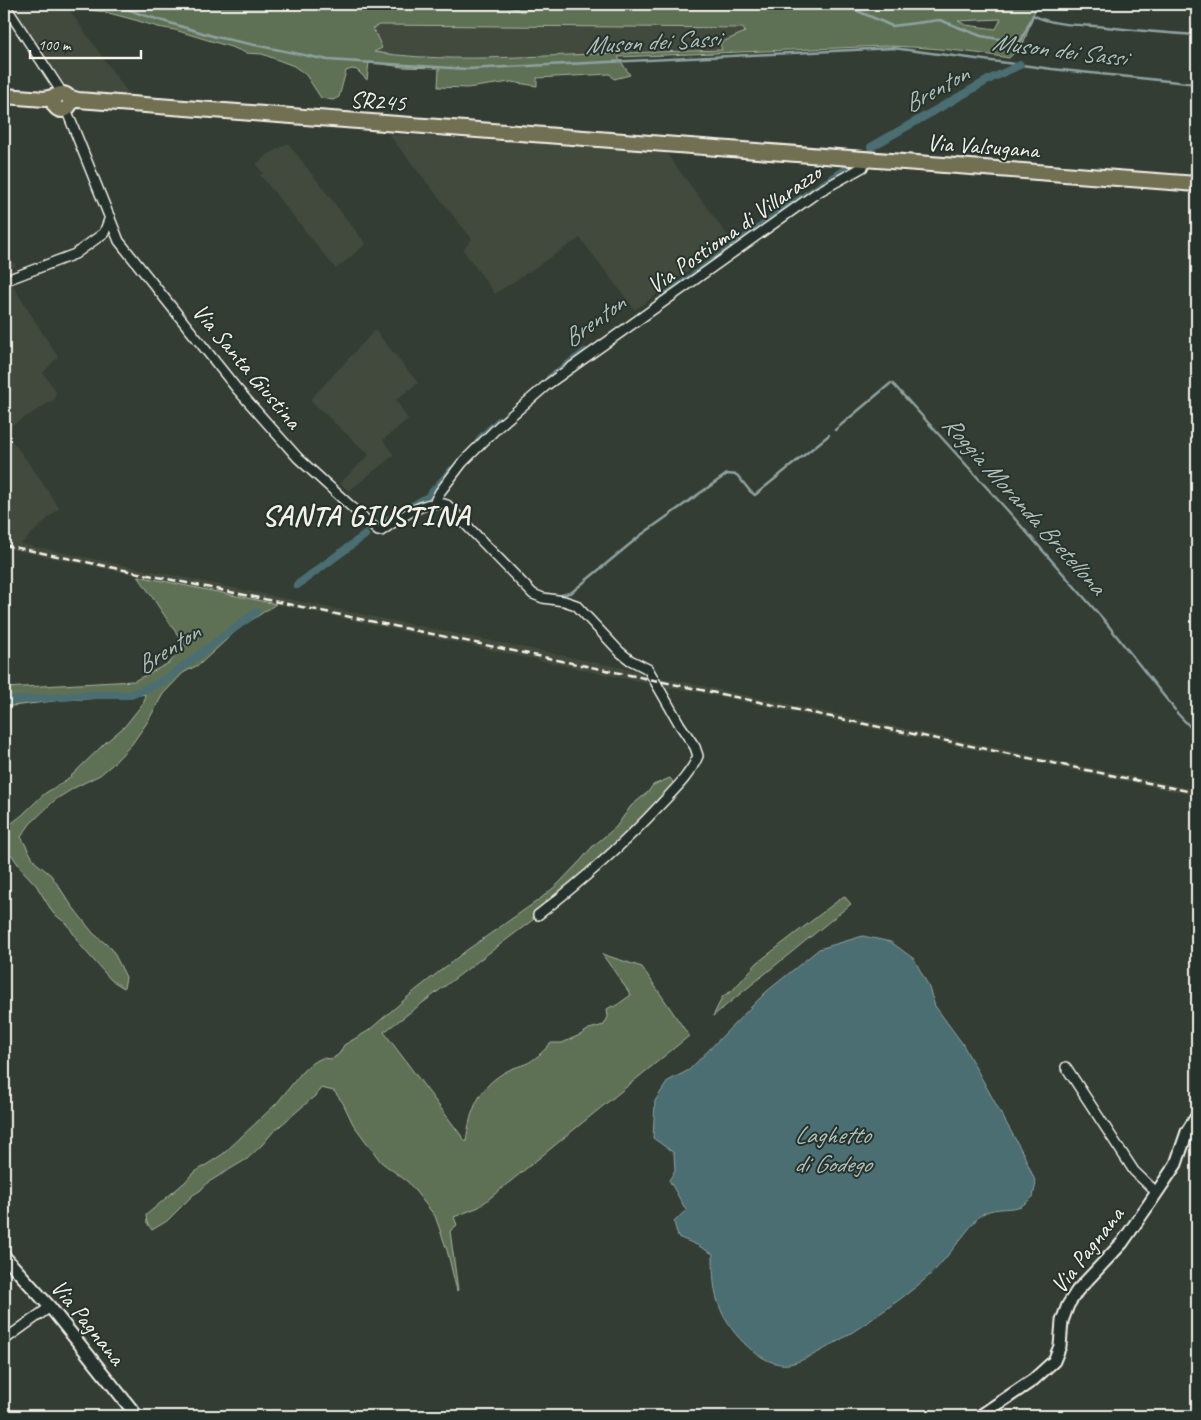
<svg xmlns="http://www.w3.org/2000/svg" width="1201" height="1420" font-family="Caveat,sans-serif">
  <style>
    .built { fill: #42493c }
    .green { fill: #5e7154; stroke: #a9b19e; fill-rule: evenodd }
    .water { fill: #4b6e72; stroke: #8fa2a1 }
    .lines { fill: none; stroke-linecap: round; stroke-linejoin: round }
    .stream { stroke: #8fa2a1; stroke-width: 2.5 }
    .canal { stroke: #4b6e72; stroke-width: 8 }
    .street-casing { stroke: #f4f1e8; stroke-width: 12 }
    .secondary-casing { stroke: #f4f1e8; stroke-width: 15 }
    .primary-casing { stroke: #f4f1e8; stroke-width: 18 }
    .street { stroke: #26332d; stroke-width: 9 }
    .secondary { stroke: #26332d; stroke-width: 11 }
    .primary { stroke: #716f52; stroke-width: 14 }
    .rail { stroke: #f4f1e8; stroke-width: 2.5; stroke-dasharray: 8 4; stroke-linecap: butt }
    .labels { text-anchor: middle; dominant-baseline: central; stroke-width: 4; stroke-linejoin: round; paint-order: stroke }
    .street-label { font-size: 24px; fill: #f4f1e8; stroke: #26332d }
    .water-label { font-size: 25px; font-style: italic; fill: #b0bdb9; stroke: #26332d }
    .district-label { font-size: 29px; font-weight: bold; letter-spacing: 1px; fill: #f4f1e8; stroke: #26332d }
  </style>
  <rect width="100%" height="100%" fill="#333d34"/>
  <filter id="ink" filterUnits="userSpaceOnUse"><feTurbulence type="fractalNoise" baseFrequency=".02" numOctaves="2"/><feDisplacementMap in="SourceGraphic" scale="10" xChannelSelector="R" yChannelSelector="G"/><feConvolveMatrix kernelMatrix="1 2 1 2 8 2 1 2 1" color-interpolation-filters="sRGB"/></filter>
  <g filter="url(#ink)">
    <path class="built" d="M 10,4 L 65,4 L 131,97 L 74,93 L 60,79 Z
      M 728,4 L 739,17 L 746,32 L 720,44 L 722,50 L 479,58 L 403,57 L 373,52 L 373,27 L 398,16 Z
      M 388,134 L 665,151 L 731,240 L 635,310 L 580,238 L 495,294 L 463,250 L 472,239 Z
      M 288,143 L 366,244 L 336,269 L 260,175 L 263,173 L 256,164 L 267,155 Z
      M 4,248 L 16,266 L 4,272 Z
      M 4,272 L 58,357 L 43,373 L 56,391 L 54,400 L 4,430 L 36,473 L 59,508 L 21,544 L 647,673 L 654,685 L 276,604 L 4,548 L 4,541 L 6,541 L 4,540 Z
      M 375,330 L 418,383 L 396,400 L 408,419 L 383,440 L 394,455 L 349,491 L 340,483 L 369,455 L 310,400 Z
      M 655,676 L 1197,790 L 1197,796 L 691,691 L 662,687 Z"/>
    <path class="green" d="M 73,4 L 1037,4 L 1024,42 L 1009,58 C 968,51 928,47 886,46 L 618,57 L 630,75 L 614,79 L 610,74 L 537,78 L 537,86 L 511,82 L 467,88 L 438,87 L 439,68 L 402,67 L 369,62 L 367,80 L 357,70 L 352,69 L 346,71 L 339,97 L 333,100 L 321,98 L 306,75 L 294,66 L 262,54 L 246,53 L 234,48 L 175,30 L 158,27 L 135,20 L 105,12 L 89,10 ZM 1001,19 L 996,29 L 966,25 L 958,21 ZM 379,25 L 743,28 L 745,32 L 720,43 L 722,50 C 663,52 604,53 546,56 C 488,58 431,61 374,52 L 382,48 L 373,28 Z
      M 138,576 L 276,604 L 238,629 L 200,664 L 183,673 L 163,694 L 148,721 L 132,744 L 113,764 L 100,775 L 74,788 L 55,800 L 30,824 L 21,837 L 35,862 L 51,875 L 72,906 L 93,933 L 112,949 L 126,977 L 124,988 L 111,980 L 81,946 L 68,925 L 53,913 L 36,885 L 22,870 L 11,854 L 4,848 L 4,829 L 21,816 L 44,794 L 69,778 L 105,743 L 125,726 L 144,702 L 145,694 L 130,697 L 62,700 L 4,707 L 4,688 L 134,681 L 169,663 L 185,646 Z
      M 670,778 L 677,788 L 632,832 L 600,856 L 594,862 L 590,875 L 535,911 L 538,916 L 384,1032 L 466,1142 C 470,1110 479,1085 509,1070 C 517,1066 527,1065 534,1059 C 540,1055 546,1048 551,1043 L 562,1043 L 582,1034 L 589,1029 L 604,1025 L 608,1017 L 607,1009 L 612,1006 L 614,1007 L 631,995 L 602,954 L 642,967 L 689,1036 L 479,1207 L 454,1217 L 457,1225 L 450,1231 L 458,1290 L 457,1291 L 447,1250 L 435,1216 L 408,1182 L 381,1162 L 353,1124 L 343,1103 L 334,1091 L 321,1088 L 316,1095 L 273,1132 L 262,1145 L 247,1159 L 207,1183 L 201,1190 L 193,1195 L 167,1221 L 152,1230 L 147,1223 L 146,1215 L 185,1182 L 192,1174 L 223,1154 L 277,1103 L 302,1072 L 312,1063 L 322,1058 L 332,1059 L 339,1054 L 344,1045 L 368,1031 L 417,989 L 467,950 L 540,899 L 558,884 L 581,860 L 592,847 L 616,827 L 631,806 L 648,792 L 653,785 Z
      M 844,896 L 851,904 L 713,1016 L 723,996 L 732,991 L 757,963 Z"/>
    <path class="water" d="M 863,936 L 891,942 L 914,959 L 928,985 L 935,1006 L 962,1043 L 1024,1155 L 1036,1183 L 1033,1197 C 1029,1200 1023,1206 1018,1207 C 1006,1210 992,1207 981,1215 C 977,1217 974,1223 971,1226 C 959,1241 948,1256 935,1270 C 913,1293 818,1360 789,1364 C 762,1368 730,1333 721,1310 C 713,1293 713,1273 713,1254 L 697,1245 L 678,1237 L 674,1222 L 686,1210 L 669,1180 L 675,1171 L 674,1153 L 653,1138 L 655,1101 L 668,1081 L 689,1070 L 766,992 L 819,949 Z"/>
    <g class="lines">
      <path class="stream" d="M 115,4 L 140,14 L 216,37 L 328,60 L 467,69 L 893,48 L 1052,69 L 1197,84
        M 502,4 L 522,11 L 534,8 L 536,4
        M 796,4 L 851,8 L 892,26 L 940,20 L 981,36 L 1011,41 L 1021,41 L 1033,15 C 1051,25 1077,25 1097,26 C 1131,30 1164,33 1197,35
        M 835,430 L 891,383 L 894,385 L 1008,511 L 1104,620 L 1175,710
        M 559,596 L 572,592 L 641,535 L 727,474 L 737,475 L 750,491 L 755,495 L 829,435
        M 1177,713 L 1197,734"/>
      <path class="canal" d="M 871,147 L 990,79 L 1020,65
        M 664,297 L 787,208 L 848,168
        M 550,378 L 585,352
        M 480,439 L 499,421
        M 379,525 L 428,497 L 452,470
        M 297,585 L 365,535
        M 4,701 L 86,695 L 131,695 L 165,680 L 256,612"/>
      <defs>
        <path id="street" d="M 4,4 L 59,88 L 61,94
          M 66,109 L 119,241 L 237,389 L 298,458 L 378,531 L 381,531 C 397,520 427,497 447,505 L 533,594 L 543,598 L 564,601 L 576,605 L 620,652 L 630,660 L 648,669 L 680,725 L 695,747 L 698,756 C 690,775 675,789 661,804 C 623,845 582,881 538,915
          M 4,281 L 75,254 L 104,233 L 110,217
          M 434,503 L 440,492 L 462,463 L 498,427 L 548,384 L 818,192 L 863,167 L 865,159
          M 1066,1067 L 1134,1171 L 1157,1193
          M 4,1340 L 50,1307"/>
        <path id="secondary" d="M 4,1256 L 50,1307 L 137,1416
          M 980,1416 L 1033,1380 L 1054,1361 L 1060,1346 L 1062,1321 L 1068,1305 L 1077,1291 L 1122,1243 L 1147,1207 L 1176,1164 L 1187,1132 L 1197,1116"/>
        <path id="primary" d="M54 102a8 8 0 1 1 16 0a8 8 0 1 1-16 0Z
          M 4,96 L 45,99 L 56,96
          M 68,97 L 78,100 L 1197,184"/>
      </defs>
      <use href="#street" class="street-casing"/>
      <use href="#secondary" class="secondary-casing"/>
      <use href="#primary" class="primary-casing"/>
      <use href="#street" class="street"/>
      <use href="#secondary" class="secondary"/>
      <use href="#primary" class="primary"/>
      <path class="rail" d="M 4,545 L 1197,793"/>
    </g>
  </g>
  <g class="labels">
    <g class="street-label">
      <text transform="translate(378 101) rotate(4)">SR245</text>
      <text transform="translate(983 146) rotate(4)">Via Valsugana</text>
      <text transform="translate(734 229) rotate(-35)">Via Postioma di Villarazzo</text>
      <text transform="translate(247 366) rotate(50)">Via Santa Giustina</text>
      <text transform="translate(1087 1250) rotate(-52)">Via Pagnana</text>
      <text transform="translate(88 1322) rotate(51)">Via Pagnana</text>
    </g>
    <g class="water-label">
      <text transform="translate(652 42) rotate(-3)">Muson dei Sassi</text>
      <text transform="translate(1059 50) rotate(7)">Muson dei Sassi</text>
      <text transform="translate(936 89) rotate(-29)">Brenton</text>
      <text transform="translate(594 321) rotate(-36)">Brenton</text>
      <text transform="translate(1024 505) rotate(48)">Roggia Moranda Bretellona</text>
      <text transform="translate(168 649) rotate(-33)">Brenton</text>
      <text x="832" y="1135">Laghetto<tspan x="832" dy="29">di Godego</tspan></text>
    </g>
    <g class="district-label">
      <text x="366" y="515">SANTA GIUSTINA</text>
    </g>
  </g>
  <rect width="1201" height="1420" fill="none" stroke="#26332d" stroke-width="20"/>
  <rect x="10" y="10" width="1181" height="1400" fill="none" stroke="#f4f1e8" stroke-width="2" filter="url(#ink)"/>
  <path d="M30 50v8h111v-8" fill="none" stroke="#f4f1e8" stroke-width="2.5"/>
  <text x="38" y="50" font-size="15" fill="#f4f1e8" stroke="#26332d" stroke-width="4" paint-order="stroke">100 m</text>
</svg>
